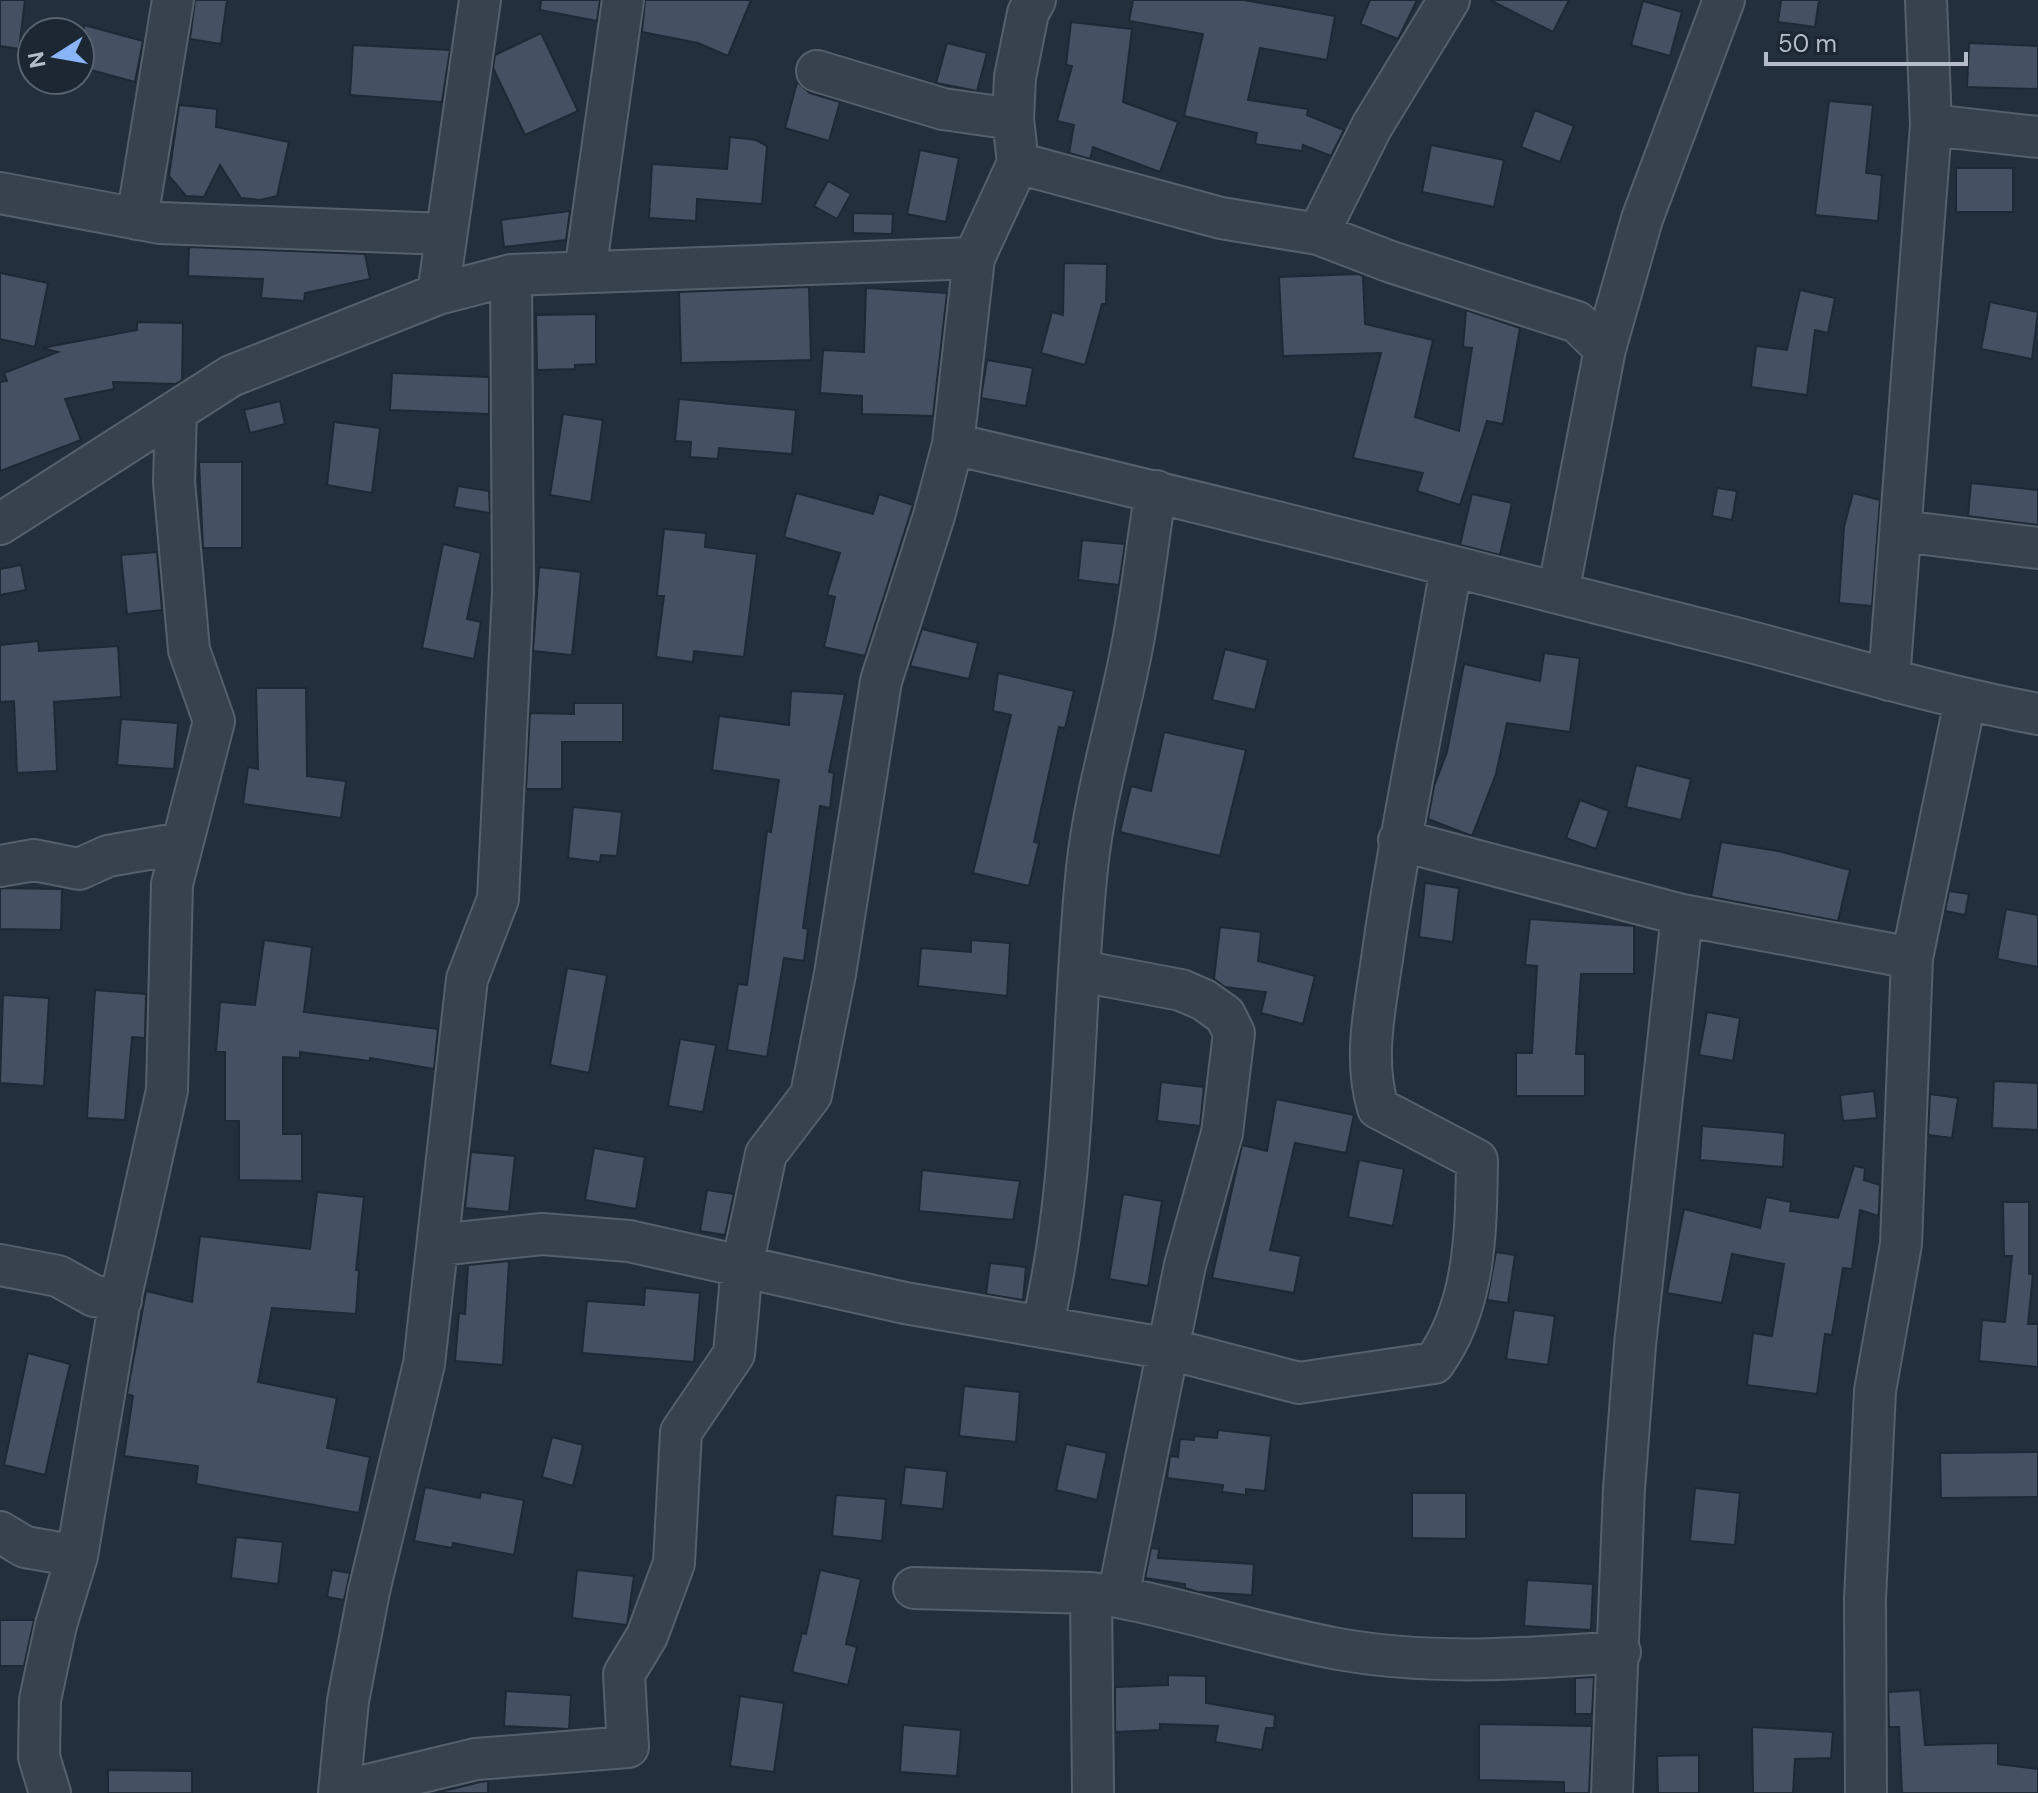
<svg xmlns="http://www.w3.org/2000/svg" width="2038" height="1793" font-family="'DM Sans',sans-serif">
  <style>
    .building { fill: #455162; stroke: #1f2835; stroke-width: 2 }
    .lines { fill: none; stroke-linecap: round; stroke-linejoin: round }
    .minor-casing { stroke: #565f6c; stroke-width: 44 }
    .minor { stroke: #38414e; stroke-width: 40 }
  </style>
  <rect width="100%" height="100%" fill="#242f3e"/>
  <path class="building" d="M 0,0 L 25,0 L 19,49 L 0,46 Z
    M 195,0 L 227,0 L 221,44 L 190,39 Z
    M 541,0 L 600,0 L 597,21 L 540,10 Z
    M 645,0 L 751,0 L 728,56 L 698,43 L 642,32 Z
    M 1133,0 L 1244,0 L 1335,16 L 1327,60 L 1260,48 L 1248,100 L 1308,109 L 1307,115 L 1344,130 L 1331,156 L 1303,145 L 1302,151 L 1255,144 L 1257,133 L 1184,116 L 1203,34 L 1129,21 Z
    M 1370,0 L 1417,0 L 1398,39 L 1360,24 Z
    M 1490,0 L 1569,0 L 1553,32 Z
    M 1781,0 L 1819,0 L 1815,27 L 1778,22 Z
    M 1643,1 L 1682,12 L 1670,56 L 1631,45 Z
    M 1071,22 L 1132,29 L 1123,102 L 1178,122 L 1160,172 L 1093,147 L 1090,159 L 1069,153 L 1074,125 L 1057,121 L 1072,66 L 1066,65 Z
    M 84,25 L 143,41 L 135,82 L 80,67 Z
    M 541,33 L 578,111 L 525,135 L 493,68 L 495,55 Z
    M 947,43 L 987,53 L 977,91 L 936,83 Z
    M 1969,43 L 2038,46 L 2038,89 L 1967,87 Z
    M 353,45 L 450,50 L 442,102 L 350,95 Z
    M 797,82 L 810,93 L 840,102 L 829,141 L 785,128 Z
    M 1829,101 L 1873,105 L 1866,173 L 1882,175 L 1878,221 L 1815,215 Z
    M 179,105 L 217,109 L 216,127 L 289,142 L 277,196 L 260,200 L 241,198 L 220,165 L 204,197 L 186,196 L 169,176 Z
    M 1535,110 L 1574,126 L 1560,162 L 1521,147 Z
    M 730,137 L 756,140 L 767,146 L 762,204 L 697,199 L 696,221 L 649,218 L 652,164 L 727,169 Z
    M 1431,145 L 1504,160 L 1494,207 L 1422,192 Z
    M 920,150 L 959,158 L 946,222 L 907,214 Z
    M 1956,168 L 2013,168 L 2013,212 L 1956,212 Z
    M 828,181 L 851,194 L 837,219 L 814,206 Z
    M 570,211 L 566,240 L 504,247 L 501,220 Z
    M 853,213 L 893,214 L 892,234 L 853,233 Z
    M 189,247 L 365,254 L 370,279 L 305,293 L 304,301 L 261,298 L 263,279 L 188,276 Z
    M 1064,263 L 1107,264 L 1106,304 L 1102,304 L 1085,365 L 1041,353 L 1052,312 L 1063,315 Z
    M 0,273 L 48,283 L 35,347 L 0,339 Z
    M 1359,274 L 1363,276 L 1365,324 L 1433,340 L 1415,417 L 1459,431 L 1472,348 L 1463,347 L 1466,310 L 1520,328 L 1503,424 L 1487,421 L 1460,505 L 1417,491 L 1423,473 L 1353,458 L 1381,353 L 1283,356 L 1279,277 Z
    M 809,287 L 811,360 L 681,363 L 679,292 Z
    M 866,288 L 947,293 L 933,416 L 862,414 L 862,396 L 820,393 L 823,350 L 864,352 Z
    M 1800,290 L 1835,298 L 1828,333 L 1815,330 L 1807,395 L 1751,387 L 1756,346 L 1787,350 Z
    M 1990,302 L 2038,312 L 2032,359 L 1981,349 Z
    M 596,314 L 596,364 L 575,365 L 575,369 L 537,370 L 536,315 Z
    M 137,322 L 183,323 L 182,380 L 176,384 L 113,382 L 114,389 L 65,399 L 81,440 L 0,471 L 0,382 L 7,381 L 4,373 L 58,352 L 42,348 L 137,330 Z
    M 987,360 L 1033,368 L 1026,406 L 981,398 Z
    M 392,373 L 489,377 L 489,414 L 390,410 Z
    M 679,399 L 796,410 L 792,454 L 719,448 L 718,459 L 690,457 L 691,442 L 675,441 Z
    M 280,401 L 285,424 L 250,433 L 244,410 Z
    M 563,414 L 603,420 L 591,502 L 550,495 Z
    M 334,422 L 380,428 L 372,493 L 327,485 Z
    M 199,462 L 242,462 L 242,548 L 203,548 Z
    M 1971,483 L 2038,490 L 2038,525 L 1968,516 Z
    M 458,486 L 489,491 L 490,513 L 454,507 Z
    M 1717,488 L 1737,491 L 1732,520 L 1712,516 Z
    M 796,493 L 873,514 L 879,494 L 913,505 L 865,656 L 824,647 L 835,597 L 827,595 L 840,553 L 784,537 Z
    M 1853,493 L 1880,500 L 1872,606 L 1839,603 L 1844,527 Z
    M 1472,494 L 1512,503 L 1500,555 L 1460,545 Z
    M 664,529 L 706,533 L 705,547 L 757,554 L 744,657 L 694,651 L 693,662 L 656,657 L 664,596 L 657,596 Z
    M 1082,540 L 1125,544 L 1119,585 L 1078,580 Z
    M 443,544 L 481,553 L 467,619 L 481,622 L 474,659 L 422,648 Z
    M 157,552 L 162,610 L 127,614 L 121,555 Z
    M 21,565 L 26,590 L 0,595 L 0,569 Z
    M 539,567 L 581,572 L 572,655 L 533,651 Z
    M 922,629 L 978,643 L 969,679 L 910,666 Z
    M 38,641 L 39,651 L 118,646 L 121,697 L 54,702 L 57,771 L 17,773 L 14,701 L 0,702 L 0,645 Z
    M 1225,649 L 1268,660 L 1255,710 L 1212,700 Z
    M 1544,653 L 1580,658 L 1570,732 L 1507,723 L 1496,774 L 1472,836 L 1428,819 L 1434,786 L 1447,752 L 1464,664 L 1540,681 Z
    M 998,673 L 1074,691 L 1065,728 L 1059,727 L 1034,842 L 1039,843 L 1029,886 L 973,873 L 1011,715 L 993,711 Z
    M 256,688 L 306,688 L 307,776 L 346,781 L 341,818 L 243,804 L 248,767 L 258,769 Z
    M 791,691 L 845,694 L 829,772 L 834,773 L 830,808 L 820,806 L 803,928 L 808,929 L 804,961 L 784,958 L 767,1057 L 727,1050 L 738,984 L 747,985 L 767,831 L 771,832 L 779,780 L 712,770 L 719,716 L 789,725 Z
    M 574,703 L 623,703 L 623,742 L 562,742 L 562,789 L 526,789 L 530,713 L 574,714 Z
    M 121,719 L 178,723 L 174,769 L 117,765 Z
    M 1164,732 L 1246,750 L 1220,856 L 1120,832 L 1131,786 L 1151,791 Z
    M 1636,765 L 1691,779 L 1681,820 L 1626,807 Z
    M 1580,800 L 1609,811 L 1596,849 L 1566,838 Z
    M 573,807 L 622,812 L 617,856 L 601,855 L 600,862 L 568,858 Z
    M 1721,842 L 1778,851 L 1850,870 L 1838,921 L 1711,897 Z
    M 1425,883 L 1459,888 L 1453,942 L 1419,937 Z
    M 0,888 L 62,889 L 61,930 L 0,929 Z
    M 1949,891 L 1969,894 L 1965,915 L 1945,911 Z
    M 2006,909 L 2038,915 L 2038,967 L 1997,959 Z
    M 1530,919 L 1634,926 L 1634,974 L 1581,974 L 1576,1054 L 1585,1054 L 1585,1096 L 1516,1096 L 1516,1053 L 1532,1053 L 1537,966 L 1525,965 Z
    M 1220,927 L 1261,932 L 1258,961 L 1315,976 L 1303,1024 L 1261,1013 L 1266,992 L 1225,987 L 1214,979 Z
    M 264,940 L 312,947 L 304,1012 L 438,1029 L 434,1069 L 370,1058 L 370,1061 L 300,1052 L 300,1058 L 283,1057 L 283,1134 L 302,1134 L 302,1181 L 239,1180 L 239,1121 L 225,1121 L 225,1052 L 216,1052 L 220,1002 L 255,1005 Z
    M 971,940 L 1010,943 L 1007,996 L 918,986 L 921,948 L 971,952 Z
    M 567,968 L 607,975 L 589,1073 L 550,1065 Z
    M 95,990 L 146,994 L 145,1038 L 132,1037 L 125,1120 L 87,1118 Z
    M 3,995 L 49,998 L 44,1086 L 0,1083 Z
    M 1707,1012 L 1740,1018 L 1733,1061 L 1699,1055 Z
    M 680,1039 L 716,1045 L 703,1112 L 668,1106 Z
    M 1994,1081 L 2038,1083 L 2038,1130 L 1992,1128 Z
    M 1161,1082 L 1204,1087 L 1200,1126 L 1157,1121 Z
    M 1874,1091 L 1877,1118 L 1843,1121 L 1840,1095 Z
    M 1930,1094 L 1958,1098 L 1952,1138 L 1928,1135 Z
    M 1276,1099 L 1354,1115 L 1346,1153 L 1295,1143 L 1270,1250 L 1301,1256 L 1294,1293 L 1212,1278 L 1242,1145 L 1267,1151 Z
    M 1702,1126 L 1785,1133 L 1783,1167 L 1700,1160 Z
    M 594,1148 L 645,1157 L 636,1209 L 585,1200 Z
    M 471,1152 L 515,1156 L 509,1212 L 465,1208 Z
    M 1359,1160 L 1404,1169 L 1393,1226 L 1348,1217 Z
    M 1854,1166 L 1865,1168 L 1864,1180 L 1880,1185 L 1879,1210 L 1878,1216 L 1860,1210 L 1852,1269 L 1843,1268 L 1832,1335 L 1825,1334 L 1817,1394 L 1747,1385 L 1753,1333 L 1772,1336 L 1784,1264 L 1732,1254 L 1722,1303 L 1667,1293 L 1684,1209 L 1760,1228 L 1766,1197 L 1791,1202 L 1790,1211 L 1838,1218 Z
    M 922,1170 L 1020,1181 L 1013,1220 L 919,1211 Z
    M 707,1190 L 734,1194 L 725,1235 L 700,1231 Z
    M 317,1192 L 364,1197 L 356,1270 L 359,1270 L 356,1314 L 272,1308 L 258,1382 L 337,1398 L 327,1448 L 370,1457 L 359,1513 L 196,1484 L 198,1466 L 124,1456 L 133,1396 L 127,1394 L 146,1291 L 192,1302 L 200,1236 L 310,1249 Z
    M 1123,1194 L 1162,1201 L 1148,1286 L 1109,1279 Z
    M 2003,1202 L 2029,1202 L 2029,1274 L 2033,1274 L 2028,1324 L 2038,1324 L 2038,1367 L 1979,1361 L 1982,1320 L 2005,1322 L 2012,1256 L 2004,1256 Z
    M 1496,1252 L 1515,1255 L 1508,1303 L 1487,1300 Z
    M 509,1261 L 503,1365 L 455,1361 L 459,1313 L 465,1314 L 468,1265 Z
    M 990,1263 L 1026,1267 L 1023,1300 L 986,1294 Z
    M 645,1288 L 700,1293 L 694,1362 L 582,1353 L 587,1301 L 644,1305 Z
    M 1514,1310 L 1555,1316 L 1548,1365 L 1506,1359 Z
    M 28,1353 L 70,1364 L 45,1475 L 4,1465 Z
    M 964,1386 L 1020,1392 L 1016,1442 L 959,1436 Z
    M 1218,1430 L 1271,1436 L 1265,1491 L 1246,1489 L 1246,1495 L 1222,1492 L 1223,1485 L 1167,1478 L 1170,1456 L 1178,1457 L 1180,1439 L 1194,1440 L 1194,1436 L 1217,1438 Z
    M 552,1437 L 583,1445 L 573,1486 L 542,1477 Z
    M 1066,1444 L 1107,1453 L 1097,1500 L 1056,1490 Z
    M 2038,1452 L 2038,1497 L 1941,1498 L 1940,1453 Z
    M 905,1467 L 947,1471 L 943,1509 L 901,1505 Z
    M 425,1487 L 480,1498 L 481,1492 L 524,1500 L 514,1555 L 453,1543 L 452,1548 L 414,1541 Z
    M 1695,1488 L 1740,1493 L 1735,1545 L 1690,1541 Z
    M 1412,1493 L 1466,1493 L 1466,1539 L 1412,1538 Z
    M 836,1495 L 886,1499 L 882,1541 L 832,1536 Z
    M 236,1537 L 283,1542 L 278,1584 L 231,1578 Z
    M 1151,1548 L 1159,1549 L 1158,1558 L 1254,1564 L 1252,1595 L 1198,1592 L 1185,1588 L 1185,1584 L 1145,1578 Z
    M 332,1570 L 350,1573 L 344,1600 L 327,1597 Z
    M 577,1570 L 634,1576 L 627,1625 L 572,1618 Z
    M 820,1570 L 861,1579 L 846,1644 L 857,1647 L 848,1685 L 792,1672 L 802,1633 L 806,1634 Z
    M 1527,1580 L 1593,1584 L 1591,1630 L 1524,1626 Z
    M 0,1620 L 34,1620 L 24,1666 L 0,1666 Z
    M 1168,1675 L 1206,1676 L 1206,1703 L 1275,1715 L 1274,1728 L 1266,1728 L 1262,1750 L 1215,1742 L 1218,1726 L 1160,1724 L 1160,1730 L 1115,1732 L 1115,1687 L 1168,1685 Z
    M 1594,1677 L 1592,1714 L 1575,1714 L 1575,1678 Z
    M 1920,1690 L 1925,1745 L 1998,1743 L 1998,1764 L 2038,1769 L 2038,1793 L 1902,1793 L 1899,1727 L 1889,1727 L 1888,1692 Z
    M 506,1691 L 571,1695 L 569,1729 L 504,1726 Z
    M 740,1696 L 784,1703 L 774,1772 L 730,1766 Z
    M 1479,1724 L 1592,1726 L 1589,1793 L 1564,1793 L 1564,1782 L 1479,1780 Z
    M 903,1725 L 961,1730 L 957,1776 L 900,1772 Z
    M 1752,1727 L 1833,1732 L 1831,1758 L 1795,1759 L 1793,1793 L 1753,1793 Z
    M 1699,1755 L 1699,1793 L 1658,1793 L 1657,1756 Z
    M 108,1770 L 192,1771 L 192,1793 L 108,1793 Z
    M 488,1781 L 488,1793 L 436,1793 L 480,1782 Z"/>
  <g class="lines">
    <defs>
      <path id="minor" d="M 817,71 L 943,109 L 1013,119
        M 1931,125 L 2038,137
        M 1018,163 L 1221,218 L 1318,234 L 1391,262 L 1577,322 L 1605,349
        M 0,193 L 160,223 L 445,234
        M 137,219 L 173,0
        M 1318,234 L 1372,126 L 1449,0
        M 585,272 L 623,0
        M 438,294 L 480,0
        M 953,444 C 1208,503 1462,569 1716,633 C 1824,660 1929,694 2038,714
        M 0,524 L 231,376 L 438,294 L 511,275 L 974,258
        M 1901,531 L 2038,548
        M 1558,593 L 1605,349 L 1642,219 L 1724,0
        M 1889,680 L 1931,125 L 1926,0
        M 1399,840 L 1682,915 L 1912,958
        M 0,866 L 34,860 L 79,869 L 108,856 L 182,843
        M 438,1245 L 542,1234 L 629,1241 L 905,1303 L 1169,1349 L 1299,1383 L 1434,1363 C 1476,1305 1476,1230 1477,1160 L 1378,1108 C 1362,1055 1377,999 1384,945 C 1402,818 1430,694 1451,567
        M 0,1265 L 58,1276 L 94,1296 L 121,1300
        M 1042,1327 C 1078,1176 1071,1022 1087,868 C 1095,793 1118,721 1132,647 C 1142,596 1147,543 1156,491
        M 0,1532 L 25,1547 L 77,1556
        M 914,1588 L 1091,1593 L 1118,1597 L 1185,1265 L 1222,1133 L 1234,1033 L 1225,1015 L 1204,1000 L 1181,990 L 1080,971
        M 1091,1593 L 1093,1793
        M 1118,1597 C 1190,1611 1261,1634 1333,1648 C 1428,1666 1525,1659 1620,1652
        M 339,1792 L 476,1759 L 628,1747 L 624,1674 L 647,1636 L 674,1563 L 681,1432 L 734,1354 L 742,1266 L 766,1154 L 811,1095 L 835,974 L 881,681 L 934,516 L 953,444 L 974,258 L 1018,163 L 1013,119 L 1015,77 L 1028,13 L 1035,0
        M 50,1793 L 39,1757 L 40,1700 L 56,1625 L 77,1556 L 119,1305 L 167,1090 L 172,884 L 214,721 L 189,650 L 174,482 L 176,411
        M 339,1793 L 348,1701 L 369,1591 L 424,1364 L 467,979 L 498,899 L 513,591 L 511,275
        M 1612,1793 L 1624,1489 L 1635,1345 L 1682,915
        M 1866,1793 L 1865,1599 L 1875,1391 L 1901,1244 L 1912,958 L 1965,701"/>
    </defs>
    <use href="#minor" class="minor-casing"/>
    <use href="#minor" class="minor"/>
  </g>
  <g transform="translate(56 56) rotate(259)"><circle r="38" fill="#1d2633" stroke="#59626f" stroke-width="2"/>
  <path d="M0-6L14 30L0 20L-14 30Z" fill="#8ab4f8"/>
  <text y="-12" font-size="22" font-weight="bold" text-anchor="middle" fill="#b4bcc9">N</text>
  </g>
  <path d="M1766 52v12h200v-12" fill="none" stroke="#b4bcc9" stroke-width="4"/>
  <text x="1778" y="52" font-size="24" fill="#b4bcc9" stroke="#1d2633" stroke-width="6" paint-order="stroke">50 m</text>
</svg>
